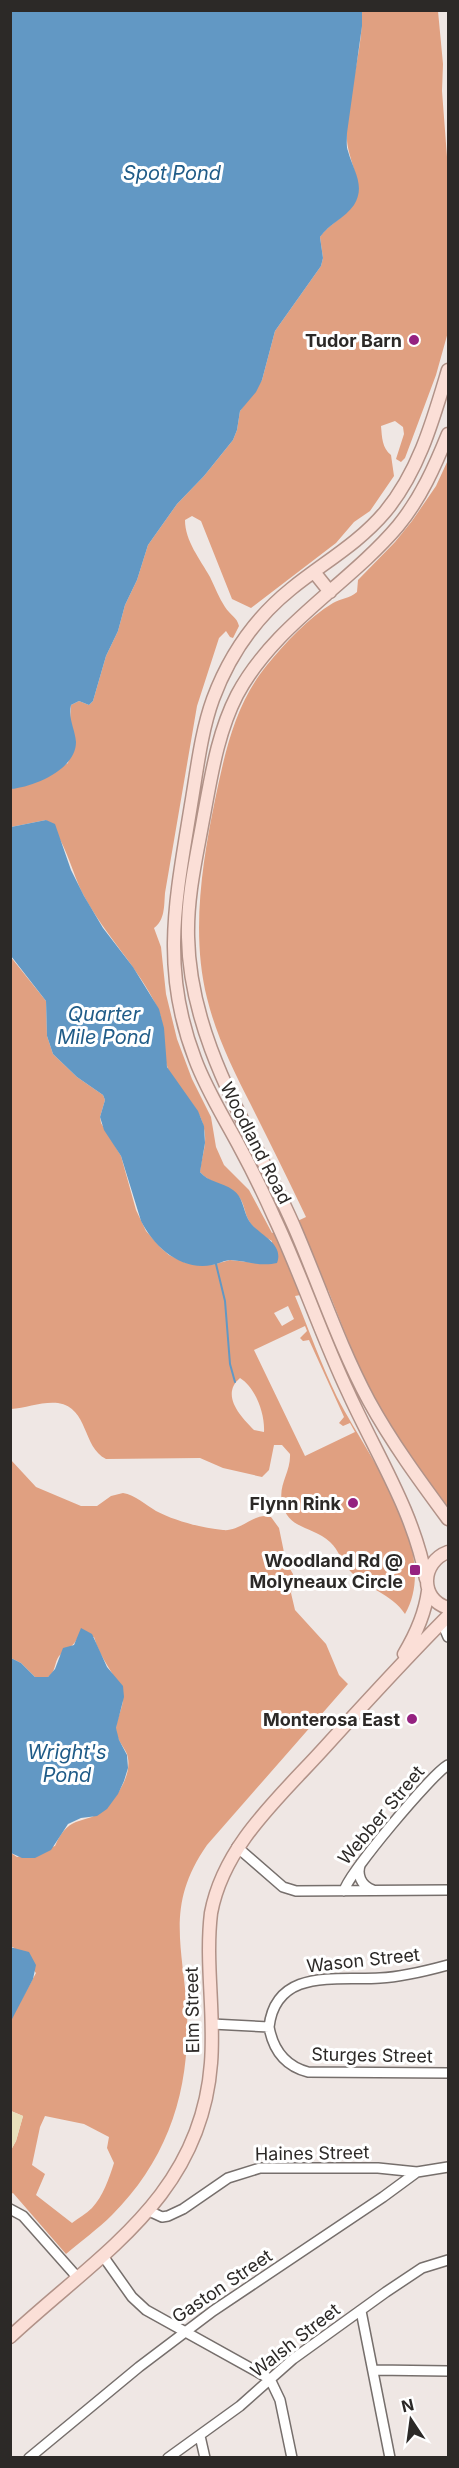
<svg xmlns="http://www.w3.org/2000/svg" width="459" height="2468" font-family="Inter,sans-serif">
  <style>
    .forest { fill: #e0a081; fill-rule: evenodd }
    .sand { fill: #e9e0bb }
    .water { fill: #6298c4 }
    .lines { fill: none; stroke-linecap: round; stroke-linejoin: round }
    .stream { stroke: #6298c4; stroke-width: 2 }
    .minor-casing { stroke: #766f6c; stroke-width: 12 }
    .major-casing { stroke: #b19288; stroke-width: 15 }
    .minor { stroke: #fff; stroke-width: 9 }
    .major { stroke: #fbdfd7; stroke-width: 12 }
    .poi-dot { fill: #952280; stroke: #fff; stroke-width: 2 }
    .labels { text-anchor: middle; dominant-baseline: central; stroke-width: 6; stroke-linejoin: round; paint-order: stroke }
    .poi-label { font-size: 18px; font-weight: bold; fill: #2c2927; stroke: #fff; text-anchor: end }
    .street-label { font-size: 18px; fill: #2c2927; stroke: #fff }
    .water-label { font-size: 20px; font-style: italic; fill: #205c88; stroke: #fff }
  </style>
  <rect width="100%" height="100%" fill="#efe7e4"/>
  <path class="forest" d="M 362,11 L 438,11 L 443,64 L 442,91 L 448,170 L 448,332 L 436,375 L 405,458 L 401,462 L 396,459 L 404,434 L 403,427 L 395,421 L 381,426 C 382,437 382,448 391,455 L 394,476 L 370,511 L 354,522 L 336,543 L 251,608 L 232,599 L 201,521 L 192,516 L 185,520 C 185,541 200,559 210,577 C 215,587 219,598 225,607 C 230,615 237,617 239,626 L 233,638 L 230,637 L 226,631 L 219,638 L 197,706 L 165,893 C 164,906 165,920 154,928 L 161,947 L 166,994 L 177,1039 L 192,1079 L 211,1117 L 216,1147 L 224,1165 L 249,1190 L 272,1233 L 306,1217 C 288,1179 269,1141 250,1103 C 233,1070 216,1035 207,998 C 191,934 202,863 215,800 C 225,752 235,704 267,665 C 285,643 308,618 333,603 C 341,598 349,599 357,592 L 358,580 L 395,542 L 412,521 L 436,486 L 448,460 L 448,1508 C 424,1476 400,1444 380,1409 C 359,1371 344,1330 328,1290 L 295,1296 C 309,1330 321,1364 337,1397 C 366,1454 442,1550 405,1614 C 391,1593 367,1589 351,1572 C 342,1563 339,1550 330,1542 C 313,1526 288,1530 282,1503 C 278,1484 291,1472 290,1454 L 282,1445 L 274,1445 L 269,1470 L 262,1477 L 223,1468 L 200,1458 L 106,1459 C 82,1447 89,1408 58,1403 C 43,1401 26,1408 11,1409 L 10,956 L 46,1001 L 47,1036 L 53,1054 L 77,1077 L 103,1095 L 105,1100 L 100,1117 L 101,1123 L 121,1156 L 136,1210 L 146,1231 L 161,1248 L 169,1255 L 186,1263 L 212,1265 L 230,1260 L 264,1264 L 272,1241 C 264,1237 252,1228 248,1219 C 244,1211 244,1200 236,1194 C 225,1185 209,1183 200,1172 C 201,1160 206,1147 205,1136 C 204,1108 179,1093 168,1069 C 160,1049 167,1026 157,1007 C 138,967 105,935 84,896 C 71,871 66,840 46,820 L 11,827 L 11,789 L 42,779 L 68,763 L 74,735 L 70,721 L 71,705 L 79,701 L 89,705 L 93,701 L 106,656 L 118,631 L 125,605 L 137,580 L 148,545 L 177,504 L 204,476 L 233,440 L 237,430 L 240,411 L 262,380 L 275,331 L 321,266 L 323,258 L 320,237 C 330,222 351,215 357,197 C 362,183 347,155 347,139 C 346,95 363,54 362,11 ZM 288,1306 L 294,1319 L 282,1326 L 274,1313 ZM 305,1326 L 307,1331 L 300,1338 L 303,1341 L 309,1340 L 344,1417 L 339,1423 L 343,1426 L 350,1423 L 355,1432 L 305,1456 L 254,1350 ZM 240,1378 C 256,1388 265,1414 264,1432 L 254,1430 C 241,1417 220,1395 240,1378 Z
    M 11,1460 L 36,1487 L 81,1506 L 97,1506 L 111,1496 L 123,1493 C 135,1495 146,1505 156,1511 C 175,1521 202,1528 223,1530 C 241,1532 255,1511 271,1517 L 279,1528 L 286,1562 L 293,1574 L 293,1587 L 291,1593 L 295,1610 L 326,1644 L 339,1675 L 348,1684 L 207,1845 C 165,1905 183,1946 187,2012 C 190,2091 168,2159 112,2215 C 98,2229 81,2241 66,2254 L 13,2193 L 11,2194 L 11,2150 L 16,2141 L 23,2116 L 11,2111 L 10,2021 L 36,1973 L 13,1947 L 11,1947 L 11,1853 L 17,1857 L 55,1846 C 71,1810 86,1828 106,1807 C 119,1795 133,1772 127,1754 C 123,1745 116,1739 116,1729 C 116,1718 126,1703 122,1694 C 115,1673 100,1659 94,1637 L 77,1639 C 73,1647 65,1650 59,1656 C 54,1663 56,1672 48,1677 L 35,1677 L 21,1663 L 11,1658 ZM 45,2116 L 84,2124 L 109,2137 L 107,2148 L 114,2163 C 109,2179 103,2196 92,2208 C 86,2214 78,2218 72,2223 L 36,2195 L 45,2174 L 32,2165 L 40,2127 Z"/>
  <path class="sand" d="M 11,2111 L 23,2116 L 16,2141 L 11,2150 Z"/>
  <path class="water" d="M 11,10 L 362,10 L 362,26 L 347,133 C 347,139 346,146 348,151 C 353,170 366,186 354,205 C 345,218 329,224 320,237 L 323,258 L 321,266 L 275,331 L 262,380 L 256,392 L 240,411 L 237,430 L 233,440 L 204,476 L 177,504 L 148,545 L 137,580 L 125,605 L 118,631 L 106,656 L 93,701 L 89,705 L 79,701 L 71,705 C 68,719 75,729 76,742 C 76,770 33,787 11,789 Z
    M 46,820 L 55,824 L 71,870 L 84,896 L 103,928 L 133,967 L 159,1009 L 164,1028 L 167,1067 L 198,1111 L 204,1126 L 205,1143 L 200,1172 C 208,1182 222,1182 233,1190 C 243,1197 243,1209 248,1219 C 255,1234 285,1242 277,1263 C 262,1267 246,1261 231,1260 C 224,1260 219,1264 212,1265 C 181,1271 154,1247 141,1221 L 121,1156 L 104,1130 L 100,1117 L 105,1100 L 103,1095 L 77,1077 L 53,1054 L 47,1036 L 46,1001 L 11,956 L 11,827 Z
    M 81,1628 L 92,1634 L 107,1667 L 123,1686 L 124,1697 L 116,1728 L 119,1740 L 127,1755 L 128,1768 L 124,1781 L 118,1794 L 107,1809 L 97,1816 L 81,1818 L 68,1824 L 51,1850 L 35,1858 L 22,1858 L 11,1853 L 11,1658 L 21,1663 L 35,1677 L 48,1677 L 55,1669 L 63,1648 L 74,1645 Z
    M 10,1947 L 29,1952 L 36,1965 L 33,1979 L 11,2021 Z"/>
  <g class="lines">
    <path class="stream" d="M 216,1264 L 225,1301 L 230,1364 L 235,1382"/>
    <defs>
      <path id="minor" d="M 442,1623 L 448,1637
        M 237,1847 L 283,1887 L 296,1891 L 448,1890
        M 361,1863 C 356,1874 361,1886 373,1890
        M 344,1891 C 348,1874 432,1774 448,1765
        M 212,2024 L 269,2027 C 273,2049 285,2066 308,2072 L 448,2073
        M 269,2027 C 276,1967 338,1981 380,1978 C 403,1977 426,1971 448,1965
        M 10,2209 L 23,2216 L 78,2278
        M 149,2211 L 162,2217 L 168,2216 L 183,2209 L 228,2178 L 260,2168 L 378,2168 L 417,2172
        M 103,2256 L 132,2297 L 146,2310 L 270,2379 L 280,2400 L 292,2458
        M 361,2311 L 390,2458
        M 374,2370 L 448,2371
        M 200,2436 L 205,2458
        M 29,2458 L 139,2367 L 213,2311 L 383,2197 L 417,2172 L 448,2167
        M 168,2458 L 240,2406 L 293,2359 L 386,2292 L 422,2268 L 448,2260"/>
      <path id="major" d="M 448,434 C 435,466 421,498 398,526 C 348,585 274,625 237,695 C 217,734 211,778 203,820 C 196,859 187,897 188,937 C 190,1045 255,1135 296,1231 C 320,1287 340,1347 369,1401 C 392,1443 420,1481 448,1519
        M 314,572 L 330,592
        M 448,1552 C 421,1562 419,1599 448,1608
        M 426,1579 C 414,1512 376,1454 348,1392 C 321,1335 301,1274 274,1217 C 263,1192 251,1168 238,1144 C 223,1116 206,1089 195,1059 C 160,968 176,898 191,805 C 197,770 201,732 213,699 C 229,656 255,618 291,589 C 323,563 358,544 385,512 C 419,471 433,420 448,370
        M 404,1654 C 416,1634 425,1614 428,1591
        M 10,2337 C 99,2254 201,2197 211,2063 C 215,2013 205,1963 211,1913 C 224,1844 281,1796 326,1746 C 366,1702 406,1658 448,1616"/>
    </defs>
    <use href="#minor" class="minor-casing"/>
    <use href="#major" class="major-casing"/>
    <use href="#minor" class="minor"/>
    <use href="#major" class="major"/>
  </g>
  <g class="poi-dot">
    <circle cx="414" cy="340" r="6"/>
    <circle cx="353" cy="1503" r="6"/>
    <rect x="409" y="1564" width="12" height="12" rx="3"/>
    <circle cx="412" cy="1719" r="6"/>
  </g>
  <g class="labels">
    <g class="poi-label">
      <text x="402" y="340">Tudor Barn</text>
      <text x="341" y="1503">Flynn Rink</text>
      <text x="403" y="1560">Woodland Rd @<tspan x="403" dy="21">Molyneaux Circle</tspan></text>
      <text x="400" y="1719">Monterosa East</text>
    </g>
    <g class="street-label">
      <text transform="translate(256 1143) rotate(63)">Woodland Road</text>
      <text transform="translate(381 1815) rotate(-50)">Webber Street</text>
      <text transform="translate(363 1960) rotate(-6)">Wason Street</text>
      <text transform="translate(192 2010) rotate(-91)">Elm Street</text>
      <text transform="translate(372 2055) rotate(1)">Sturges Street</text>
      <text transform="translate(312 2153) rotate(-1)">Haines Street</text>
      <text transform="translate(222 2286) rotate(-34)">Gaston Street</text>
      <text transform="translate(295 2340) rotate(-38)">Walsh Street</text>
    </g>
    <g class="water-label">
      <text x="172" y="173">Spot Pond</text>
      <text x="104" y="1014">Quarter<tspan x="104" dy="23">Mile Pond</tspan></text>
      <text x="67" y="1752">Wright's<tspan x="67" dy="23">Pond</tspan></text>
    </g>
  </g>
  <rect width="459" height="2468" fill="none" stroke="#2c2927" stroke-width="24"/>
  <g transform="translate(411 2420) rotate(347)" stroke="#ffffff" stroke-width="4.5" paint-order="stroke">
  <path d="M0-4.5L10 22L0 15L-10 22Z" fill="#2c2927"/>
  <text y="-9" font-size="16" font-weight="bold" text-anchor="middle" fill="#2c2927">N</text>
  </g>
</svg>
